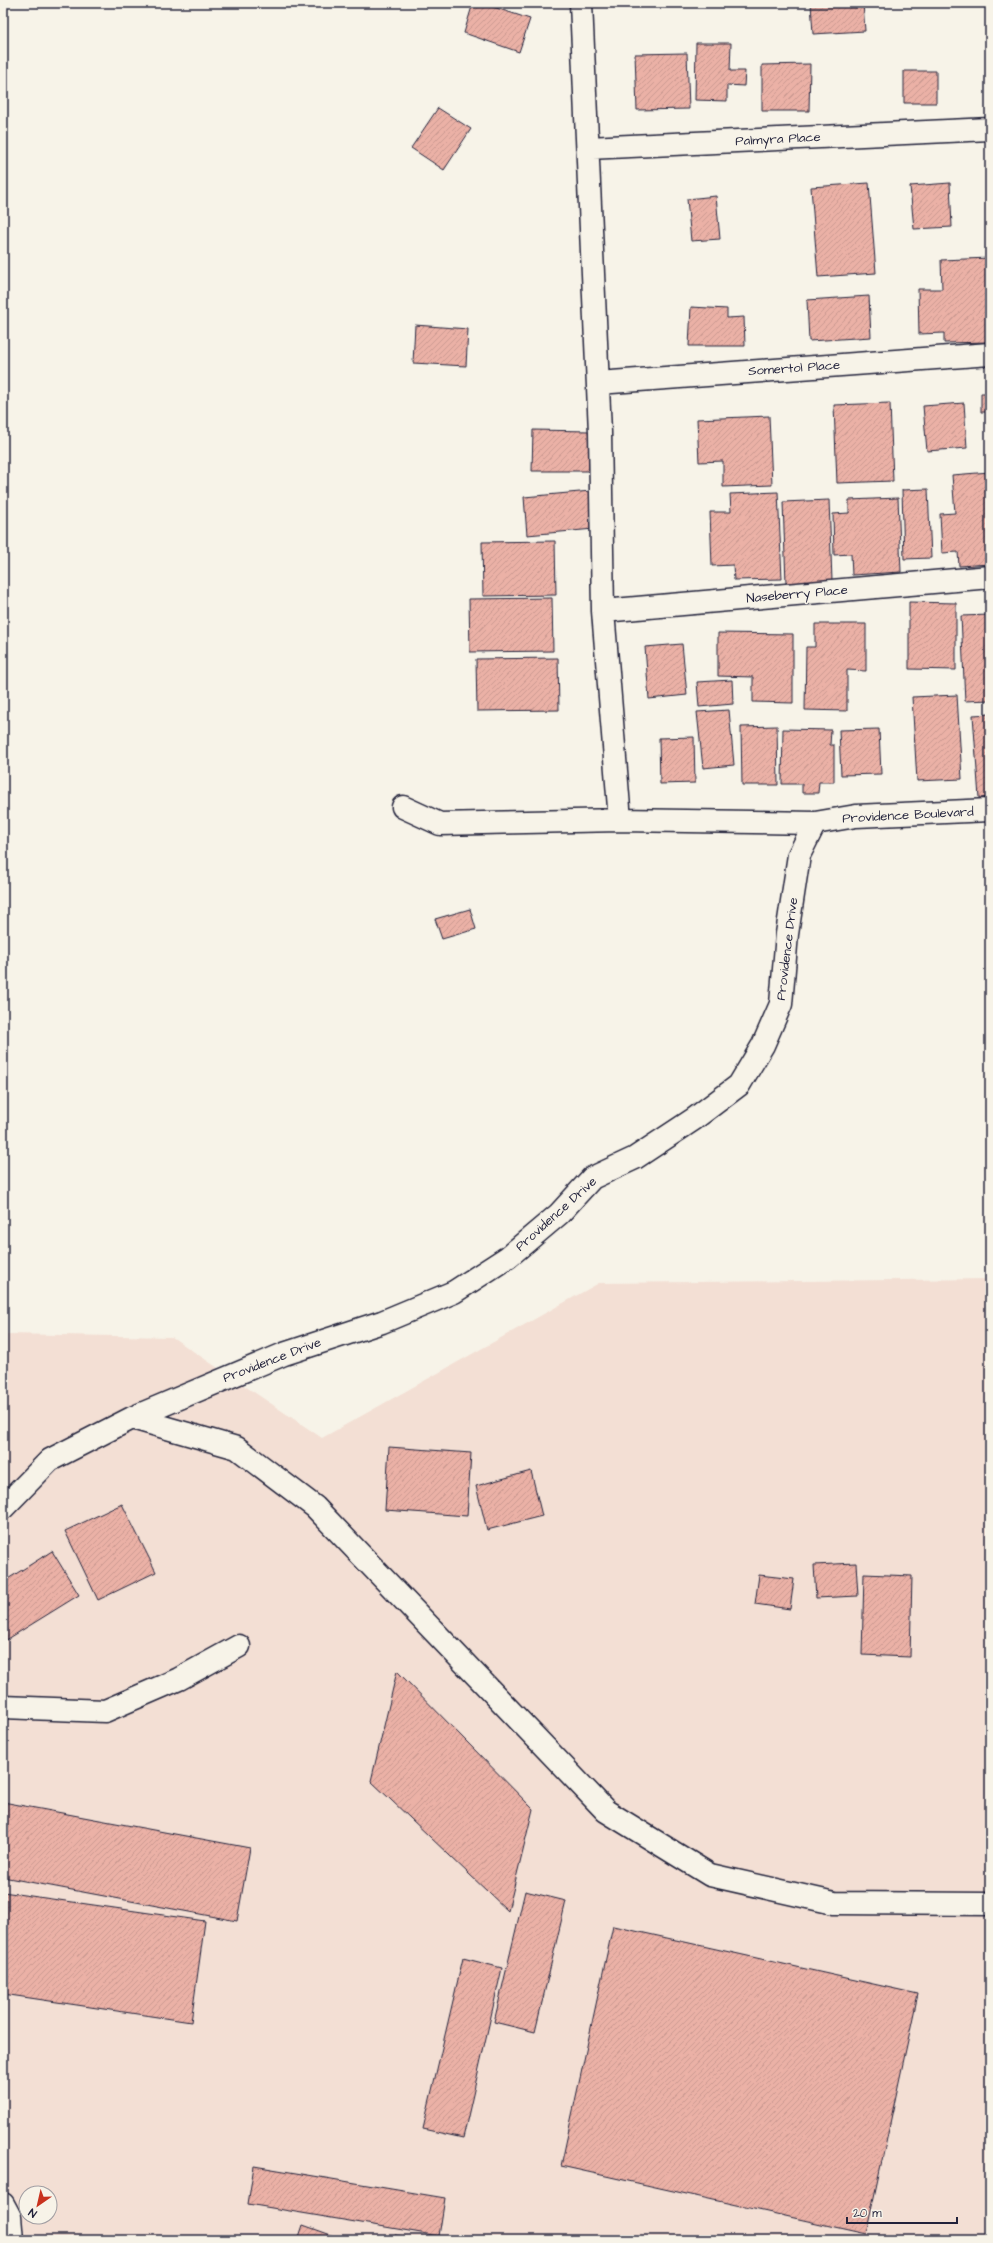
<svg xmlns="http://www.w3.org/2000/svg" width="993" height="2243" font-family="'Architects Daughter',sans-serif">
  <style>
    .built { fill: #f3dfd4; fill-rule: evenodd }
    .building { fill: url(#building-hatch); stroke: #22223b }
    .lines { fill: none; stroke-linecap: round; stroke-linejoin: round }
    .minor-casing { stroke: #22223b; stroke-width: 25 }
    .minor { stroke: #f7f3e8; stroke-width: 22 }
    .labels { text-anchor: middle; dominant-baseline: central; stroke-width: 3; stroke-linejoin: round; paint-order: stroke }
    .street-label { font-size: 13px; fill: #22223b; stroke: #f7f3e8 }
  </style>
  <defs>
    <pattern id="building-hatch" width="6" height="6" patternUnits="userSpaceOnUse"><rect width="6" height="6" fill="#ebb1a6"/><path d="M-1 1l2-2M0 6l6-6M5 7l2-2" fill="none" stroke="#c99890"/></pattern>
  </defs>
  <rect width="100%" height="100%" fill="#f7f3e8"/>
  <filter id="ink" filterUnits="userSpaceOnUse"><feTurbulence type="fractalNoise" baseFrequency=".025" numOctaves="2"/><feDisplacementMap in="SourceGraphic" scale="8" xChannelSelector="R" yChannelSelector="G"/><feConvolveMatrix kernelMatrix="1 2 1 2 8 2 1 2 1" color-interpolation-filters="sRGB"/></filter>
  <g filter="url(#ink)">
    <path class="built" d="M 990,1279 L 990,2240 L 3,2240 L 3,1334 L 172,1337 L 322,1438 L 599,1283 ZM 26,2193 L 50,2193 L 50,2217 L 26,2217 Z"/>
    <path class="building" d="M 473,3 L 481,3 L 530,19 L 519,52 L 464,33 Z
      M 811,3 L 863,3 L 865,31 L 813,34 Z
      M 696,43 L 731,43 L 730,71 L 745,71 L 744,86 L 727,85 L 727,101 L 695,100 Z
      M 687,53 L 689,109 L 637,110 L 635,54 Z
      M 810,64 L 809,111 L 762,111 L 762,65 Z
      M 904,71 L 936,71 L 936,103 L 904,103 Z
      M 438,108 L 471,129 L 444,170 L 411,148 Z
      M 869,183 L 876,273 L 818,277 L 811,187 Z
      M 950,183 L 952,227 L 914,229 L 910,186 Z
      M 716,196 L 720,239 L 691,241 L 687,199 Z
      M 989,258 L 990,342 L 944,343 L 944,333 L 919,334 L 918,289 L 942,289 L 941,260 Z
      M 869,296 L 871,337 L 809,341 L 807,300 Z
      M 691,307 L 727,309 L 727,318 L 744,317 L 745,346 L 689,346 Z
      M 415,325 L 468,329 L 466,366 L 413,363 Z
      M 981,393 L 990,393 L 990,412 L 981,412 Z
      M 890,403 L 893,481 L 837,483 L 834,405 Z
      M 964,403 L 967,448 L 927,451 L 923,406 Z
      M 769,416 L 772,485 L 723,487 L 723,461 L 699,462 L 697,419 Z
      M 533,430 L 589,431 L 589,471 L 532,471 Z
      M 990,472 L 990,564 L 959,566 L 958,552 L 942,553 L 940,514 L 955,513 L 952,475 Z
      M 928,489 L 931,558 L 904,559 L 902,490 Z
      M 591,491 L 594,529 L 527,535 L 524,497 Z
      M 778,492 L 782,579 L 734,580 L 733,565 L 712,566 L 710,512 L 731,512 L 730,494 Z
      M 898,498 L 901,572 L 852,575 L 851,554 L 834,555 L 833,514 L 849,513 L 849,500 Z
      M 829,500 L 832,581 L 786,583 L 783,502 Z
      M 555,541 L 556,595 L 483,596 L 482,542 Z
      M 552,598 L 553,651 L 470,652 L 469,599 Z
      M 909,602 L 956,603 L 956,670 L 909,669 Z
      M 990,615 L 990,700 L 965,701 L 961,616 Z
      M 815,624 L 866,624 L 866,671 L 847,670 L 847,711 L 805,710 L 806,647 L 815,647 Z
      M 718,633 L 793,634 L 793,703 L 753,702 L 753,677 L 718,676 Z
      M 682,644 L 687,695 L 649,699 L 645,647 Z
      M 558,658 L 559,710 L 477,711 L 476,659 Z
      M 732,680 L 733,704 L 699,707 L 697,682 Z
      M 957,695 L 962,779 L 917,781 L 912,697 Z
      M 729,710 L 734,765 L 703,768 L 697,712 Z
      M 990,714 L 990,797 L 979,798 L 973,715 Z
      M 777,726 L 778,785 L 742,785 L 741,727 Z
      M 783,729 L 831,730 L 830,745 L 834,745 L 834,782 L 819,782 L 818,793 L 802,793 L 802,784 L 782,784 Z
      M 879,729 L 881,774 L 841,775 L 839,730 Z
      M 694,737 L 695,783 L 660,784 L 659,738 Z
      M 470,909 L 476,929 L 442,939 L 435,919 Z
      M 389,1447 L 471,1453 L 467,1516 L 385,1510 Z
      M 531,1471 L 542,1516 L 487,1530 L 476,1486 Z
      M 122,1504 L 156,1572 L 98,1600 L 65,1531 Z
      M 52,1551 L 79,1595 L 3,1642 L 3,1582 Z
      M 856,1563 L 858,1596 L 816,1598 L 814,1565 Z
      M 864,1574 L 912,1576 L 910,1657 L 862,1655 Z
      M 759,1575 L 794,1579 L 790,1609 L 755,1604 Z
      M 397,1671 L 533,1809 L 508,1911 L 371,1781 Z
      M 3,1802 L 250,1848 L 237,1921 L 3,1877 Z
      M 525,1891 L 566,1901 L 535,2032 L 494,2022 Z
      M 3,1892 L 205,1921 L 191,2022 L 3,1994 Z
      M 613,1926 L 918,1994 L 866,2234 L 561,2166 Z
      M 463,1958 L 502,1968 L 463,2138 L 423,2129 Z
      M 254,2166 L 445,2198 L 439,2236 L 248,2204 Z
      M 303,2225 L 345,2240 L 298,2240 Z
      M 395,2235 L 419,2240 L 394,2240 Z"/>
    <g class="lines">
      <defs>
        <path id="minor" d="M 581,3 L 600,432 L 603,611 L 620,820
          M 587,134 L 588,148 L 990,129
          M 598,383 L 990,354
          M 603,611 L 990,577
          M 403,807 L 440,824 L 620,820 L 815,823
          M 132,1418 L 237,1448 L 315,1507 L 606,1811 L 710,1875 L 834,1903 L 990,1904
          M 3,1508 L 50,1460 L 132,1418 L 284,1354 L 382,1322 L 454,1292 L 508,1257 L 559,1214 L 592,1178 L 635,1158 L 694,1119 L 739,1085 L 763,1045 L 781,1004 L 787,934 L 799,855 L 815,823 L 856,816 L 990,810
          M 3,1707 L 105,1711 L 179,1679 L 239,1646
          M 3,2204 L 10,2217 L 12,2240"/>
      </defs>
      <use href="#minor" class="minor-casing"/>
      <use href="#minor" class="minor"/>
    </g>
  </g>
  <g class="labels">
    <g class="street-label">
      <text transform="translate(778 139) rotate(-3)">Palmyra Place</text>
      <text transform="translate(794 368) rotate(-4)">Somertol Place</text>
      <text transform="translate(797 594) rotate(-5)">Naseberry Place</text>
      <text transform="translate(908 815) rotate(-3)">Providence Boulevard</text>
      <text transform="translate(787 949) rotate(-83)">Providence Drive</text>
      <text transform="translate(556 1214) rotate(-42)">Providence Drive</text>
      <text transform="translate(272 1360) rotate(-21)">Providence Drive</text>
    </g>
  </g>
  <rect width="993" height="2243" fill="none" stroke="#f7f3e8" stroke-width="16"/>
  <rect x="8" y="8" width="977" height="2227" fill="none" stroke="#22223b" stroke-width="1.5" filter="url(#ink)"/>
  <g transform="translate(38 2205) rotate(214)"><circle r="19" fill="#f7f3e8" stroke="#a29fa3"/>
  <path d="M0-3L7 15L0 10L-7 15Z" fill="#c8321e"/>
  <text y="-6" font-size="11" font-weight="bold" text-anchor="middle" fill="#22223b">N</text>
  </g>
  <path d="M847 2217v6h110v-6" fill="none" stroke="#22223b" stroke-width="2"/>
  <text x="853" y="2217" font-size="12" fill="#22223b" stroke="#f7f3e8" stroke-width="3" paint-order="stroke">20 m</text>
</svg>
